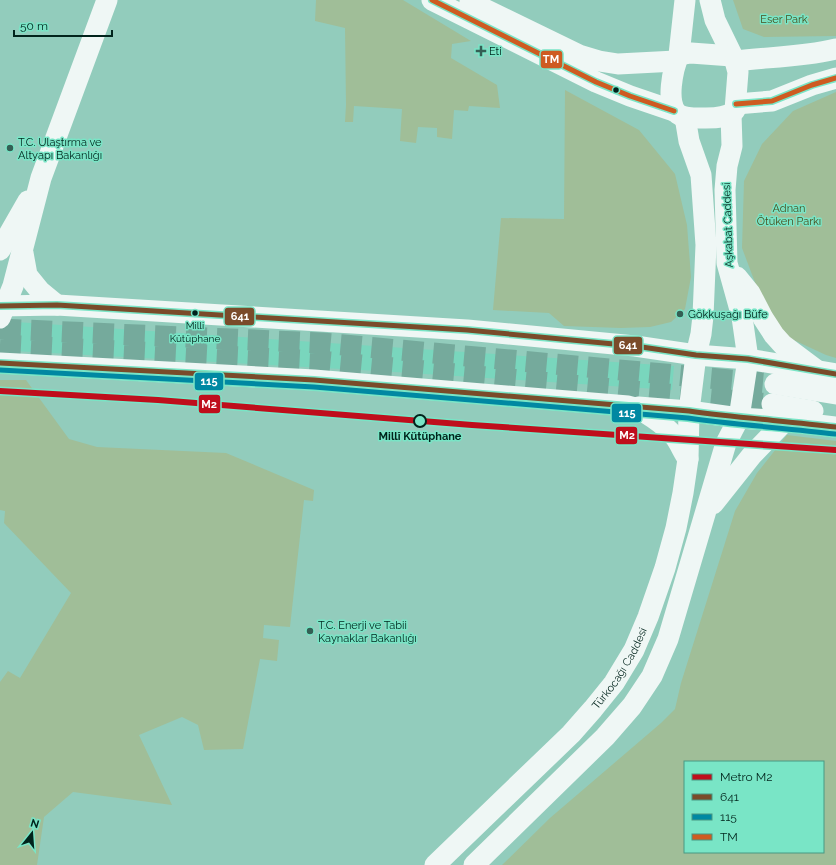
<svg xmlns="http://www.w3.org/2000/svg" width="836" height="865" font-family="Raleway,sans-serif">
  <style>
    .built { fill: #79d6bd }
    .green { fill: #a0be98; fill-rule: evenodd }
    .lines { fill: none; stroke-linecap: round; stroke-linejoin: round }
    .major-tunnel { stroke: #75aa9c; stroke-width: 21; stroke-dasharray: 21 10; stroke-linecap: butt }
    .major { stroke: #eff7f5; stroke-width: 21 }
    .bus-1-casing { stroke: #79e5c6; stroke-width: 8 }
    .bus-2-casing { stroke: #79e5c6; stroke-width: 8 }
    .bus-3-casing { stroke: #79e5c6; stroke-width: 8 }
    .bus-1 { stroke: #7a4b2a; stroke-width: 5 }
    .bus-2 { stroke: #0088a2; stroke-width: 5 }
    .bus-3 { stroke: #ce5b21; stroke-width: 5 }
    .metro-1-casing { stroke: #79e5c6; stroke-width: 9 }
    .metro-1 { stroke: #bf0e1c; stroke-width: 6 }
    .poi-dot { fill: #345f54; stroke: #79e5c6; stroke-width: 1.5 }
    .bus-dot { fill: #01241c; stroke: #79e5c6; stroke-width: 1.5 }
    .stop-dot { fill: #79e5c6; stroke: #01241c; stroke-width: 2 }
    .labels { text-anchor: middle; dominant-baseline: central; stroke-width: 3; stroke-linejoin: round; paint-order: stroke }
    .bus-label { font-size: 10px; fill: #01241c; stroke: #79e5c6 }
    .park-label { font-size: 11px; fill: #4a4d1d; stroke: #79e5c6 }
    .poi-label { font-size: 11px; fill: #01241c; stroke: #79e5c6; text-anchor: start }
    .street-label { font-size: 11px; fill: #01241c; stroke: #79e5c6 }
    .stop-label { font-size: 11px; font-weight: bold; fill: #01241c; stroke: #79e5c6 }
    .line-badge { stroke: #79e5c6; stroke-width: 1.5 }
    .badge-label { font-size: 11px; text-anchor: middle; font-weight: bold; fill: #fff }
  </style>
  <rect width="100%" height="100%" fill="#92ccbc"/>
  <path class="built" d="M 16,322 L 674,366 L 672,390 L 379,371 L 14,351 Z"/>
  <path class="green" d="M 316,0 L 403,0 L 471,41 L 452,44 L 451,58 L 497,85 L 500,108 L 469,106 L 468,111 L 454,110 L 452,139 L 437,137 L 437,128 L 418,127 L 416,143 L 400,141 L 402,109 L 354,106 L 353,122 L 345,122 L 346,105 L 345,28 L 315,21 Z
    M 733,0 L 836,0 L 836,36 L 764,37 L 743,29 Z
    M 565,90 L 639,130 L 675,174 L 687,225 L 691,277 L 685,309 L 671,322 L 650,327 L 621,328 L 564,326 L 549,313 L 493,310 L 501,218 L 564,219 Z
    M 836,92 L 836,358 L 826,355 L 785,336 L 762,301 L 742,248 L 744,181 L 762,144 L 793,111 Z
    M 0,380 L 26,380 L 69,439 L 97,447 L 226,453 L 314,490 L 313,501 L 304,500 L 290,627 L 264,625 L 263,638 L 279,640 L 277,661 L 260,659 L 243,749 L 204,750 L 198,725 L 182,717 L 139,735 L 172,805 L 73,792 L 44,817 L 37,865 L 0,865 L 0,682 L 8,671 L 20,678 L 71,593 L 4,523 L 5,511 L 0,510 Z
    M 787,435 L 836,441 L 836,865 L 502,865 L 550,818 L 661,723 L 675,709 L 681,683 L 735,511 L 757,473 ZM 685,762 L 823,762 L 823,852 L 685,852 Z"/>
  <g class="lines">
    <path class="major-tunnel" d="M 0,329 L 322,343 L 775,384
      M 0,345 L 321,361 L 772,404"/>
    <g class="major">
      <path d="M 432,0 L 596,82 L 630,96 L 674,111"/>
      <path d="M 685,0 L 679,55 C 673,68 665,104 678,114 C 685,119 697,118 706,118 C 716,118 728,118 735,110 L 738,72 L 735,61 L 715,20 L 710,0"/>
      <path d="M 470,2 L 579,55 L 599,61 L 618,64 L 676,61"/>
      <path d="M 679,55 L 691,53 L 732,56"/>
      <path d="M 735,61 C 769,57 803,57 836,49"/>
      <path d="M 736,104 L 772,101 L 812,85 L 836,78"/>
      <path d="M 0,250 L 28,201"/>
      <path d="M 23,253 L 27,275 L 40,291 L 57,305"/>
      <path d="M 737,277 L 750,293 L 763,318 L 774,335 L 783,345 L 815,369"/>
      <path d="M 0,306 L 57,305 L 467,330 L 635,346 L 696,355 L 748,359 L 836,374"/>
      <path d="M 0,318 L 13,286 L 41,178 L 107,0"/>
      <path d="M 0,363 L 314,380 L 628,406 C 643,409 665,425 675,437 C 680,444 683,452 688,459"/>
      <path d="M 775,384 L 836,394"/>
      <path d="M 772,404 L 813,411"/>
      <path d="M 638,407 L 689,411 L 739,418 L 785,421 L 836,427"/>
      <path d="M 713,504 L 752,455 L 785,421"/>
      <path id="s1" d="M 435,865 L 571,734 L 593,709 L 614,683 L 634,650 L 648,617 L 665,568 L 676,528 L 683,493 L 688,459 L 689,411 L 696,355 L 701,334 L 703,316 L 706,245 L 701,175 L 689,141 L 685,117"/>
      <path d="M 474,865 L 605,737 L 632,706 L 652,676 L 668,639 L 726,443 L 739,418 L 748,359 L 742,317 L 727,263 L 725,190 L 727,166 L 732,146 L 731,114"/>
    </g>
    <defs>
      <path id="bus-1" d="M 0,306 L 57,305 L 467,330 L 635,346 L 696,355 L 748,359 L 836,374
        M 0,363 L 314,380 L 689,411 C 738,418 787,421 836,427"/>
      <path id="bus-2" d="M 0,370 L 314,387 L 688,418 C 737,425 786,428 835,434"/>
      <path id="bus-3" d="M 432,0 L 596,82 L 630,96 L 674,111
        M 736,104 L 772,101 L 812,85 L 836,78"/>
    </defs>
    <use href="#bus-1" class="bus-1-casing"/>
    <use href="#bus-2" class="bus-2-casing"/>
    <use href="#bus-3" class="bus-3-casing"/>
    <use href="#bus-1" class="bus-1"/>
    <use href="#bus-2" class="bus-2"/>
    <use href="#bus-3" class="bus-3"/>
    <defs>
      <path id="metro-1" d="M 0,391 L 158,400 L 472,425 L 836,450"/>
    </defs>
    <use href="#metro-1" class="metro-1-casing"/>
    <use href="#metro-1" class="metro-1"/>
  </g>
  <g class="poi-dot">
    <path d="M479 45h4v4h4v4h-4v4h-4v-4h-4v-4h4z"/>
    <circle cx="10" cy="148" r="4"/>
    <circle cx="680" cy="314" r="4"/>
    <circle cx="310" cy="631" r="4"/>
  </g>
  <g class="bus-dot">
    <circle cx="616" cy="90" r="3.5"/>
    <circle cx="195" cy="313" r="3.5"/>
  </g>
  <circle class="stop-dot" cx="420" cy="421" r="6"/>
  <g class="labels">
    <g class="bus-label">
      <text x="195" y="325">Milli<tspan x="195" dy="13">Kütüphane</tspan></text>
    </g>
    <g class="park-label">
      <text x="784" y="19">Eser Park</text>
      <text x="789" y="208">Adnan<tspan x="789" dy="13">Ötüken Parkı</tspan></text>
    </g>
    <g class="poi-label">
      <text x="489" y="51">Eti</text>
      <text x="18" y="142">T.C. Ulaştırma ve<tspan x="18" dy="13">Altyapı Bakanlığı</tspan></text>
      <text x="688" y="314">Gökkuşağı Büfe</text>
      <text x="318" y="625">T.C. Enerji ve Tabii<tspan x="318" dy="13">Kaynaklar Bakanlığı</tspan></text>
    </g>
    <g class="street-label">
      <text transform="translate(728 225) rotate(-92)">Aşkabat Caddesi</text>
      <text stroke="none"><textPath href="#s1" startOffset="271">Türkocağı Caddesi</textPath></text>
    </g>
    <g class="stop-label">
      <text x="420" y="436">Millî Kütüphane</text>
    </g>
  </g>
  <g class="line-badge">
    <rect x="540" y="50" width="23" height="19" rx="4" fill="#ce5b21"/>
    <rect x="224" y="307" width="31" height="19" rx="4" fill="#7a4b2a"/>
    <rect x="613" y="336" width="30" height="19" rx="4" fill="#7a4b2a"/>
    <rect x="194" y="372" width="30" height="19" rx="4" fill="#0088a2"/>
    <rect x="198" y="394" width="23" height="20" rx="4" fill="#bf0e1c"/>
    <rect x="611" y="403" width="31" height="20" rx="4" fill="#0088a2"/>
    <rect x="615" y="426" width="23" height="19" rx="4" fill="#bf0e1c"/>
  </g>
  <g class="badge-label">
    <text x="551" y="63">TM</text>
    <text x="240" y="320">641</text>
    <text x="628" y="349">641</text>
    <text x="209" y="385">115</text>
    <text x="209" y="408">M2</text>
    <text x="627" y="417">115</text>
    <text x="627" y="439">M2</text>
  </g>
  <rect x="684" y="761" width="140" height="92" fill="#79e5c6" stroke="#499882"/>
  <rect x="692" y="774" width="20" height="6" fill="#bf0e1c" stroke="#499882"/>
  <text x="720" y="781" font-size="12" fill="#01241c">Metro M2</text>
  <rect x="692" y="794" width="20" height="6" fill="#7a4b2a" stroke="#499882"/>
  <text x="720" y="801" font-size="12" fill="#01241c">641</text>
  <rect x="692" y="814" width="20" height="6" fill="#0088a2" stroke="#499882"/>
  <text x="720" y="821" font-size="12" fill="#01241c">115</text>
  <rect x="692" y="834" width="20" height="6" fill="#ce5b21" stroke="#499882"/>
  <text x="720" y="841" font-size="12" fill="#01241c">TM</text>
  <g transform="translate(32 833) rotate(17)" stroke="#79e5c6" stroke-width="3" paint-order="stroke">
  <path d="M0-3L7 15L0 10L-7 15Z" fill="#01241c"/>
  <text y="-6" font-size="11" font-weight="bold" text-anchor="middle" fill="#01241c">N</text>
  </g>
  <path d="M14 30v6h98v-6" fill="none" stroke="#01241c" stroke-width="2"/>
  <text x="20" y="30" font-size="12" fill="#01241c" stroke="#79e5c6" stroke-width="3" paint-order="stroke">50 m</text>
</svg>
